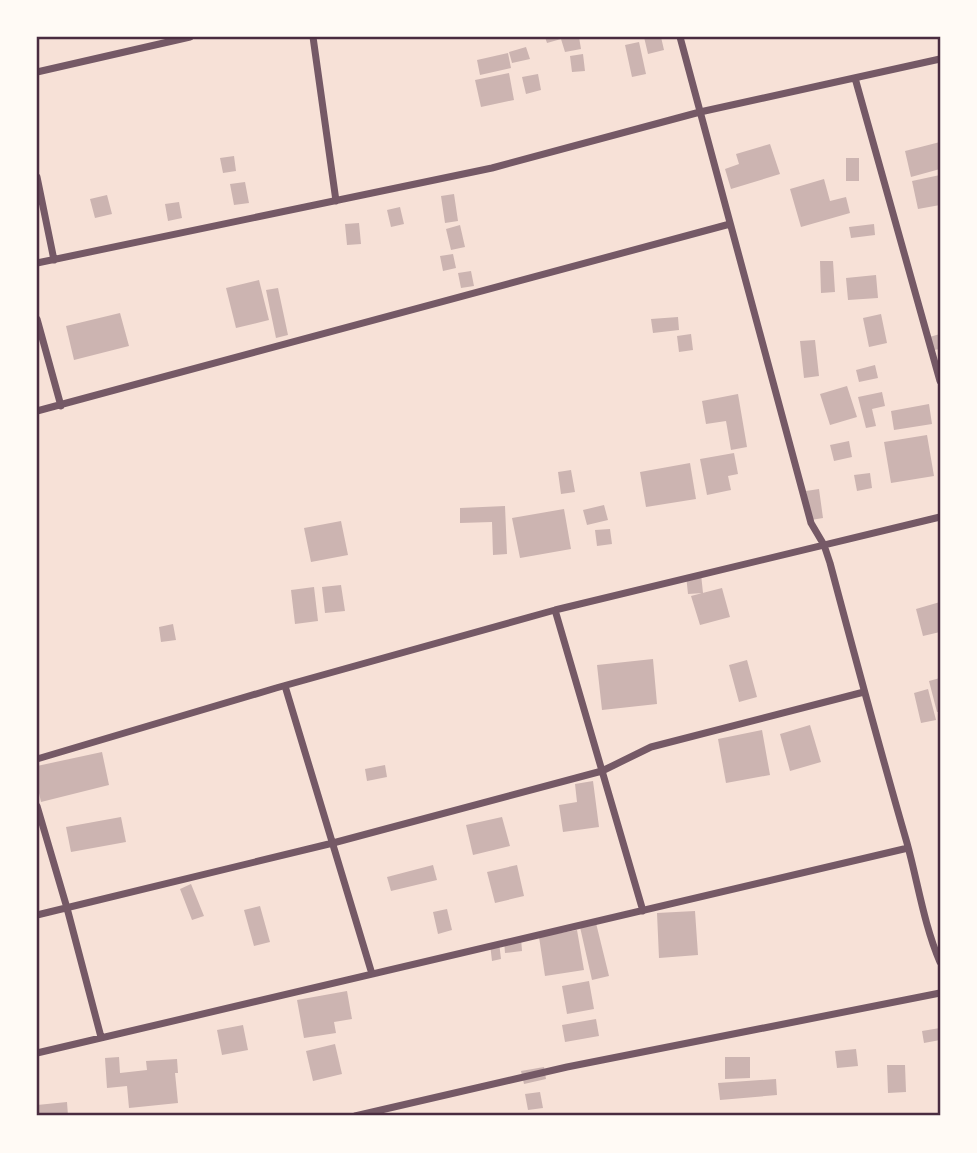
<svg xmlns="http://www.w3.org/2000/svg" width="977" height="1153" font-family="'Noto Sans',sans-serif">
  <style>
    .building { fill: #ccb4b1 }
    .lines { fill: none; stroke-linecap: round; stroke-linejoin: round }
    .minor { stroke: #755966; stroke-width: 7 }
    .neatline { fill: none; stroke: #4a2c40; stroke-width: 2.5 }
  </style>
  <rect width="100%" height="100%" fill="#f7e1d7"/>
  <path class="building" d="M 545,37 L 579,37 L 581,49 L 565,52 L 561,39 L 547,43 Z
    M 644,37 L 661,37 L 664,50 L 648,54 Z
    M 639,42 L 646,74 L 632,77 L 625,45 Z
    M 526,47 L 530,59 L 512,63 L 509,52 Z
    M 508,53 L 511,68 L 480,75 L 477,60 Z
    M 583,54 L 585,71 L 572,72 L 570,56 Z
    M 509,73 L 514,100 L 481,107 L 475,80 Z
    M 538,74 L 541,90 L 526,94 L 522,77 Z
    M 940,142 L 940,169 L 911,177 L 905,151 Z
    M 770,144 L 780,174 L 731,189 L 725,169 L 739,164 L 736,154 Z
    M 234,156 L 236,171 L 223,173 L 220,158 Z
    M 846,158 L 859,158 L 859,181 L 846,181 Z
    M 940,175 L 940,205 L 918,209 L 912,181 Z
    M 824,179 L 830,201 L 846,197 L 850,213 L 801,227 L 790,189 Z
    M 245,182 L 249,203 L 234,205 L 230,184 Z
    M 454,194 L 458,221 L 445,223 L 441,196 Z
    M 107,195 L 112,214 L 95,218 L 90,199 Z
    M 179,202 L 182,218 L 168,221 L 165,204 Z
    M 400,207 L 404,224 L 391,227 L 387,210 Z
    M 359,223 L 361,244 L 347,245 L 345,224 Z
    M 874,224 L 875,235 L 851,238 L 849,227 Z
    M 460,225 L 465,247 L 451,250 L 446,229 Z
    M 453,254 L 456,268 L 443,271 L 440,256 Z
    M 820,261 L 833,261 L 835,292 L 821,293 Z
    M 471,271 L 474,286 L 461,288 L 458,273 Z
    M 876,275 L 878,298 L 848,300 L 846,278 Z
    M 259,280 L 269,320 L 236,328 L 226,288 Z
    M 278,288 L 288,335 L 276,338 L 266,290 Z
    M 120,313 L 129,346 L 74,360 L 66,326 Z
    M 881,314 L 887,343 L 869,347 L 863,318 Z
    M 678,317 L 679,330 L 653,333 L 651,319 Z
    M 691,334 L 693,350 L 679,352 L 677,336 Z
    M 940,334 L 940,349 L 929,351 L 926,338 Z
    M 815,340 L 819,376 L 804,378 L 800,341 Z
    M 875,365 L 878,378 L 859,382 L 856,370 Z
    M 847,386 L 857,417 L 830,425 L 820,394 Z
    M 882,392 L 885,406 L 872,409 L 876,426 L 866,428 L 858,397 Z
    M 738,394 L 747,447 L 731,450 L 726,421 L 706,424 L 702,401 Z
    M 929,404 L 932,424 L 894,430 L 891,411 Z
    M 927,435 L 934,476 L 891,483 L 884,442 Z
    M 849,441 L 852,457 L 834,461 L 830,445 Z
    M 734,453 L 738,474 L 728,476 L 731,490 L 707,495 L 700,459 Z
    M 690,463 L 696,499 L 646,507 L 640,472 Z
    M 571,470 L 575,492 L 561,494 L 558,472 Z
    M 870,473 L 872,488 L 857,491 L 854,475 Z
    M 819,489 L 823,518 L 811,520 L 806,491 Z
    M 604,505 L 608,520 L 587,525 L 583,510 Z
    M 505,506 L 507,554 L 493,555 L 492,522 L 460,523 L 460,508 Z
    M 564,509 L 571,549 L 520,558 L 512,518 Z
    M 341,521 L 348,555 L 311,562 L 304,528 Z
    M 610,529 L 612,544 L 597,546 L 595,530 Z
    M 701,574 L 703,593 L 688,594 L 686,575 Z
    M 341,585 L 345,611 L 325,613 L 322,587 Z
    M 314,587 L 318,621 L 295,624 L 291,590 Z
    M 722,588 L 730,617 L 700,625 L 691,596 Z
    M 940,602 L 940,632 L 923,636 L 916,609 Z
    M 173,624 L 176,640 L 161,642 L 159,627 Z
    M 653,659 L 657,704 L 602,710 L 597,665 Z
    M 747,660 L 757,697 L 739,702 L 729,665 Z
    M 940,678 L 940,712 L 937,712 L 929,681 Z
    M 928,689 L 936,720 L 921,723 L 914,693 Z
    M 810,725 L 821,762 L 790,771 L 780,734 Z
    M 762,730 L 770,775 L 726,783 L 718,739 Z
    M 102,752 L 109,785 L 41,802 L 37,784 L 37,766 Z
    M 385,765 L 387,777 L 367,781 L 365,769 Z
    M 593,781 L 599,827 L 563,832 L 559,805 L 577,802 L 575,784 Z
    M 121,817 L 126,842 L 71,852 L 66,827 Z
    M 502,817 L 510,846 L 473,855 L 466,825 Z
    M 433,865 L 437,880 L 391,891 L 387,877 Z
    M 517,865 L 524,896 L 495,903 L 487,872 Z
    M 191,884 L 204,916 L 192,920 L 180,889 Z
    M 260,906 L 270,942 L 254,946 L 244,910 Z
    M 447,909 L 452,930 L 438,934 L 433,912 Z
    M 695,911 L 698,955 L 659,958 L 657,913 Z
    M 596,923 L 609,976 L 592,980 L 580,927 Z
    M 577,930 L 584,970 L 545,976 L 539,937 Z
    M 521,938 L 522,951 L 505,953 L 504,940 Z
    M 499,942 L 501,959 L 492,961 L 490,944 Z
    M 589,981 L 594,1009 L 567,1014 L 562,986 Z
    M 347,991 L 352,1019 L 334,1022 L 336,1033 L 304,1038 L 297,1000 Z
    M 596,1019 L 599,1036 L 565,1042 L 562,1025 Z
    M 243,1025 L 248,1050 L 222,1055 L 217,1030 Z
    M 940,1028 L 940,1040 L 924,1043 L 922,1031 Z
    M 335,1044 L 342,1074 L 313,1081 L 306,1051 Z
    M 856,1049 L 858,1066 L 837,1068 L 835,1051 Z
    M 119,1057 L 120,1073 L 147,1070 L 146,1061 L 177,1059 L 178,1073 L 175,1073 L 178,1103 L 129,1108 L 127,1086 L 107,1088 L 105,1058 Z
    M 725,1057 L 750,1057 L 750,1078 L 725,1079 Z
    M 887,1065 L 905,1065 L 906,1092 L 888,1093 Z
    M 544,1067 L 546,1079 L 524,1084 L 521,1071 Z
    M 776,1079 L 777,1095 L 720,1100 L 718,1083 Z
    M 540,1092 L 543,1108 L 528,1110 L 525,1094 Z
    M 67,1102 L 68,1116 L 37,1116 L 37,1105 Z"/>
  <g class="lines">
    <path class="minor" d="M 313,37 L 336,201
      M 680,37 L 811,523 L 824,545 L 830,563 C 855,657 880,750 907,843 C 918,883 924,925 940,962
      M 37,72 L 190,37
      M 855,78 L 940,381
      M 37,177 L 54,260
      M 37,263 L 492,168 L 700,112 L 940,59
      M 37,319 L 61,406
      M 37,411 L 730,224
      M 555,610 L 643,911
      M 285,686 L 372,974
      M 37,759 L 276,688 L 555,610 L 940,517
      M 37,806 L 67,908 L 101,1037
      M 37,915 L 333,843 L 602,771 L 651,747 L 864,692
      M 37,1053 L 908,848
      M 355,1116 L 567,1067 L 940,993"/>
  </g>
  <rect width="977" height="1153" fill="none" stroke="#fffaf5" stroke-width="77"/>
  <rect x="38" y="38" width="901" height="1076" class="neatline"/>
</svg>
